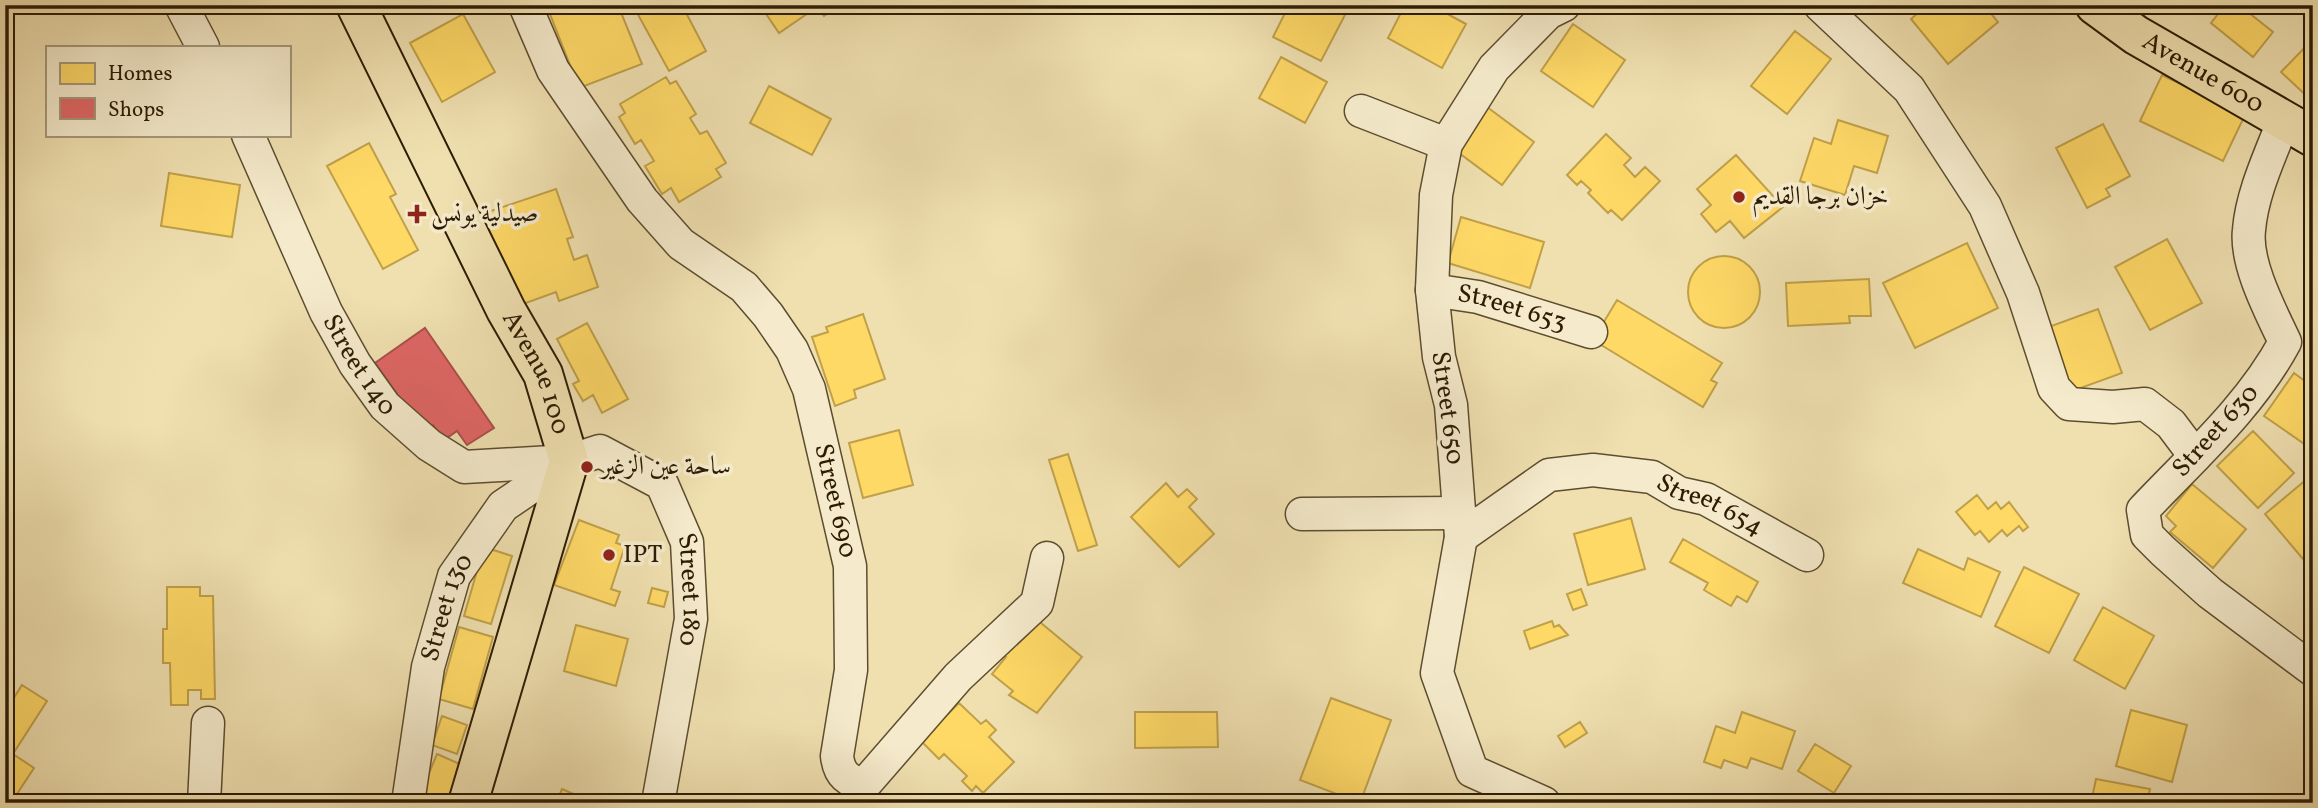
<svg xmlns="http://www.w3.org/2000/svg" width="2318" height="808" font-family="Vollkorn,Amiri,serif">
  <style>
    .homes { fill: #ffd966; stroke: #c0a049; stroke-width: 2 }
    .shops { fill: #e06666; stroke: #aa5049; stroke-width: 2 }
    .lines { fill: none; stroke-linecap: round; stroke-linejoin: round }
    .minor-casing { stroke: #5d4d2f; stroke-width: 35 }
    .major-casing { stroke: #2c1c04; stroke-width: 42 }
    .minor { stroke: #f5ebcc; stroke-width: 32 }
    .major { stroke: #f0e0b0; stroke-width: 38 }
    .poi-dot { fill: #8f2418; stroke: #f5ebcc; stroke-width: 2.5 }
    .labels { text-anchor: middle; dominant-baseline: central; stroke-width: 7; stroke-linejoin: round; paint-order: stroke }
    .street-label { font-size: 26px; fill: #2c1c04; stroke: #f5ebcc }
    .poi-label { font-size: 26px; fill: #2c1c04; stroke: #f5ebcc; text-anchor: start }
  </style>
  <rect width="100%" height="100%" fill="#f0e0b0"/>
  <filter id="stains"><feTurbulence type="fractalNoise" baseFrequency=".00286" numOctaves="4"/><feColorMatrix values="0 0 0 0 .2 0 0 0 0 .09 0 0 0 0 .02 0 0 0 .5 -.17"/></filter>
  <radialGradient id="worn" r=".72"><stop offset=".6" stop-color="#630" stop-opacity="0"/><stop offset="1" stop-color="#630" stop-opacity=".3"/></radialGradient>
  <path class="homes" d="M 559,5 L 618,5 L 642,64 L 579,88 L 548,9 Z
    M 647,5 L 682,5 L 706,51 L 669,71 L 636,11 Z
    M 760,5 L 836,5 L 837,7 L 824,16 L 817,7 L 779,33 Z
    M 1289,5 L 1331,5 L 1346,13 L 1321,61 L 1273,37 Z
    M 1405,5 L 1431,5 L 1466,24 L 1442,68 L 1388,38 Z
    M 1927,5 L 1984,5 L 1998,22 L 1948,64 L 1911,19 Z
    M 2225,5 L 2239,5 L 2273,32 L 2253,57 L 2211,23 Z
    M 463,14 L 495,72 L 442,102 L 410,43 Z
    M 1573,24 L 1625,60 L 1593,107 L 1541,71 Z
    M 1795,31 L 1831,59 L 1787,114 L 1751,86 Z
    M 2313,39 L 2313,102 L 2281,72 Z
    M 1281,57 L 1327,82 L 1305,123 L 1259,98 Z
    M 2162,75 L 2245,115 L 2223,161 L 2140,121 Z
    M 666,77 L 670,84 L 676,81 L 696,114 L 690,118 L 700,134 L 707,131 L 726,163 L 716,169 L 721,177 L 679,202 L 671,188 L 662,194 L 645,166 L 654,161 L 641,140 L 635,144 L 619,117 L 625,113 L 620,104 Z
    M 769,86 L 831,119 L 812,155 L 750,123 Z
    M 1483,104 L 1534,142 L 1502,185 L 1451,147 Z
    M 1838,120 L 1888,136 L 1877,173 L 1854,166 L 1845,195 L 1800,181 L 1814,138 L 1831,144 Z
    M 2103,124 L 2130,176 L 2106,189 L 2110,196 L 2087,208 L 2056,148 Z
    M 1606,134 L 1631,158 L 1624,165 L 1635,177 L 1645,167 L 1660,181 L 1622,220 L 1611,210 L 1608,213 L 1588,193 L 1591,190 L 1581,181 L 1577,185 L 1567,175 Z
    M 369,143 L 396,194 L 390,197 L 418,250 L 383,269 L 327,166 Z
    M 1736,155 L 1783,207 L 1744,238 L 1730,221 L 1716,232 L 1701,214 L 1711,205 L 1697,189 Z
    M 169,173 L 240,185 L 232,237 L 161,226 Z
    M 556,189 L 573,237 L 567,239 L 574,260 L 587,255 L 598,287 L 559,301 L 556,292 L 512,308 L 479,215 Z
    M 1461,217 L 1544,242 L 1530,288 L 1448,263 Z
    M 2167,239 L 2202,303 L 2150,330 L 2115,267 Z
    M 1967,243 L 1998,308 L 1915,348 L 1883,283 Z
    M1688 292a36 36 0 1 1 72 0a36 36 0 1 1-72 0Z
    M 1869,279 L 1871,316 L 1849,316 L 1850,323 L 1788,326 L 1786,283 Z
    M 1617,300 L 1722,363 L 1711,380 L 1717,383 L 1703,407 L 1593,340 Z
    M 2098,309 L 2122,373 L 2067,393 L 2043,329 Z
    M 863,314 L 885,379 L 854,390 L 856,398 L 835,406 L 812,337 L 828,332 L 826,327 Z
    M 587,323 L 628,399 L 602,413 L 593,395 L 583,401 L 573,384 L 579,381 L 557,339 Z
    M 2294,373 L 2313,387 L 2313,450 L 2264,416 Z
    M 899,430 L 913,485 L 863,498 L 849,443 Z
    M 2253,431 L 2294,473 L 2258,508 L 2217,466 Z
    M 1068,454 L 1097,545 L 1078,551 L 1049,460 Z
    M 2313,474 L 2313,551 L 2303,559 L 2265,514 Z
    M 1166,483 L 1178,497 L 1187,489 L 1197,499 L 1189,507 L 1214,534 L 1179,567 L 1131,517 Z
    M 2192,484 L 2246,529 L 2213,568 L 2170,532 L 2176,526 L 2166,516 Z
    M 1977,495 L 1988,509 L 1996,502 L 2001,509 L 2009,502 L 2028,527 L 2023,531 L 2019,526 L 2007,536 L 2002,530 L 1989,542 L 1980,531 L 1975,535 L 1956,512 Z
    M 1631,518 L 1645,569 L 1588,585 L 1574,534 Z
    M 579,520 L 619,535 L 616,543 L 625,546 L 611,589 L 620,592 L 615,606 L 554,585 Z
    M 1683,539 L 1758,582 L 1747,602 L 1737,596 L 1731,606 L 1704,590 L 1708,583 L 1670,562 Z
    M 484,547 L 512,556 L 491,624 L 464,616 Z
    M 1918,549 L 1964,570 L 1968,558 L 2000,572 L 1981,617 L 1903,583 Z
    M 2024,567 L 2079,594 L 2049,653 L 1995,626 Z
    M 167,587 L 200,587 L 200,596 L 213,596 L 215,699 L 201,699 L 201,690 L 188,690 L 188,705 L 171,705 L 170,663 L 163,663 L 163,629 L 167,629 Z
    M 652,588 L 668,592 L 664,607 L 648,603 Z
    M 1581,589 L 1587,605 L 1573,610 L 1567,594 Z
    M 2103,607 L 2154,636 L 2125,689 L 2074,660 Z
    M 1035,618 L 1082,657 L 1037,713 L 1009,695 L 1013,691 L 992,674 L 1006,657 L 1001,653 Z
    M 1552,621 L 1554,627 L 1559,625 L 1568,635 L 1530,649 L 1524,631 Z
    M 576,625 L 628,639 L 616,686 L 564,671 Z
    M 459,627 L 493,637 L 473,709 L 439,699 Z
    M 22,685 L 47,701 L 13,754 L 34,768 L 11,803 L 5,803 L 5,712 Z
    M 1331,698 L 1391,720 L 1360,803 L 1300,780 Z
    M 959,703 L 981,724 L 986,720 L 996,730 L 989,737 L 1014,762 L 983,793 L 976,786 L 972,791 L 962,781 L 967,776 L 944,754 L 939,759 L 921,741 Z
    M 2131,710 L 2187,725 L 2172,782 L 2116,766 Z
    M 1135,712 L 1217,712 L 1218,747 L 1135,748 Z
    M 1742,712 L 1795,731 L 1782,769 L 1751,758 L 1747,768 L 1724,760 L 1721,768 L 1704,762 L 1716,726 L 1735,733 Z
    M 442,716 L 467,725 L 457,754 L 432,745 Z
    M 1580,722 L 1587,733 L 1565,747 L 1558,736 Z
    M 1815,744 L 1851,766 L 1834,793 L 1798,771 Z
    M 437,754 L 462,765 L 446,803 L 421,792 Z
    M 2096,779 L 2150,789 L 2147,803 L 2091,803 Z
    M 562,789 L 594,803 L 556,803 Z"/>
  <path class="shops" d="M 425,328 L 494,428 L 467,445 L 457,431 L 444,440 L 433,425 L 423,431 L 375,363 Z"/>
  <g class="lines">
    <defs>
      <g id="minor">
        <path d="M 181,5 L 203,47"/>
        <path id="s1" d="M 525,5 L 553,70 L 642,200 L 681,244 L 744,287 L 768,315 L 792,350 L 809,389 L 850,566 L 851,670 L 837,756 C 839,774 848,782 865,784 L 958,677 L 1037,603 L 1047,558"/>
        <path d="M 1820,5 L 1909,89 L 1985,206 L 2023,293 L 2054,388 L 2069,404 L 2113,407 L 2145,404 L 2171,424 L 2195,456"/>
        <path d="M 1361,111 L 1446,144"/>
        <path d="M 2283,122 C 2270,156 2252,193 2249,230 C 2245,264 2271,312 2285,342 C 2250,407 2193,457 2143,510 L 2147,535 L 2163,551 L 2210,593 L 2313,670"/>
        <path id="s2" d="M 248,135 L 326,312 L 355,364 L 385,406 L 429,445 L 464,467 L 569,461 L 600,451 L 662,484 L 687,542 L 691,619 L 658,803"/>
        <path id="s3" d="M 1432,290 L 1478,297 L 1591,332"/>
        <path d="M 1302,514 L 1460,513"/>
        <path id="s4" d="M 1461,537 L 1549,475 L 1593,470 L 1652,477 L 1679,493 L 1706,499 L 1807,555"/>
        <path d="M 204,803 L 208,723"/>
        <path id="s5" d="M 408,803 L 428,667 L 454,576 L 503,506 L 568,462"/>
        <path d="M 1544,803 L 1472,771 L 1437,673 L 1461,537 L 1451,405 L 1439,357 L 1432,290 L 1436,195 L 1446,144 L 1494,68 L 1548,13 L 1564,5"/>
      </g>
      <g id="major">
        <path id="s6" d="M 356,5 L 506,310 L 543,374 L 569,461 L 468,803"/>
        <path id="s7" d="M 2095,5 L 2136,35 L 2313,137"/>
      </g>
    </defs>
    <use href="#minor" class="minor-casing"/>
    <use href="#major" class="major-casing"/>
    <use href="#minor" class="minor"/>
    <use href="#major" class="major"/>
  </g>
  <g class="poi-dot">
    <circle cx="1739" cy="197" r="7"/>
    <path d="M413.5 203.5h7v7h7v7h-7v7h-7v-7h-7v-7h7z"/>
    <circle cx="587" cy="467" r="7"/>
    <circle cx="609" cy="555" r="7"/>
  </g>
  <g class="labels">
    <g class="street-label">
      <text stroke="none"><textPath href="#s7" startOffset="128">Avenue 600</textPath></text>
      <text stroke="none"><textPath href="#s3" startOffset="82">Street 653</textPath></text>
      <text stroke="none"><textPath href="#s2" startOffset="256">Street 140</textPath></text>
      <text stroke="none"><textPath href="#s6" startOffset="410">Avenue 100</textPath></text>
      <text transform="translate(1447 408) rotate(82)">Street 650</text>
      <text transform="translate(2216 431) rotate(-48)">Street 630</text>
      <text stroke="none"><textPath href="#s1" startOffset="600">Street 690</textPath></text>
      <text stroke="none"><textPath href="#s4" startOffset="276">Street 654</textPath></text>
      <text stroke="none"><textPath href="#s2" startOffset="724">Street 180</textPath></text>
      <text stroke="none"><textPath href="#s5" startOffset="200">Street 130</textPath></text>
    </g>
    <g class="poi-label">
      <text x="1753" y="197">خزان برجا القديم</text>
      <text x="431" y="214">صيدلية يونس</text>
      <text x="601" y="467">ساحة عين الزغير</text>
      <text x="623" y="555">IPT</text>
    </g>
  </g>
  <rect width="2318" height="808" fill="none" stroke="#f0e0b0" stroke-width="28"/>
  <rect x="7" y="7" width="2304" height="794" fill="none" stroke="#2c1c04" stroke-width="3.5"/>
  <rect x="14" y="14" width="2290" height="780" fill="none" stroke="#2c1c04" stroke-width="2"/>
  <rect x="46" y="46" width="245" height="91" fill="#f5ebcc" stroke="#a5987c" stroke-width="2"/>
  <rect x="60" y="63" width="35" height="21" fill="#ffd966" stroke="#a5987c" stroke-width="2"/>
  <text x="108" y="80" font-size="21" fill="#2c1c04">Homes</text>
  <rect x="60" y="98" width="35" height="21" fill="#e06666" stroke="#a5987c" stroke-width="2"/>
  <text x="108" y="116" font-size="21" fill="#2c1c04">Shops</text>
  <rect width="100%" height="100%" filter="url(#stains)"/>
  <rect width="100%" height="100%" fill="url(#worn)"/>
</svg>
